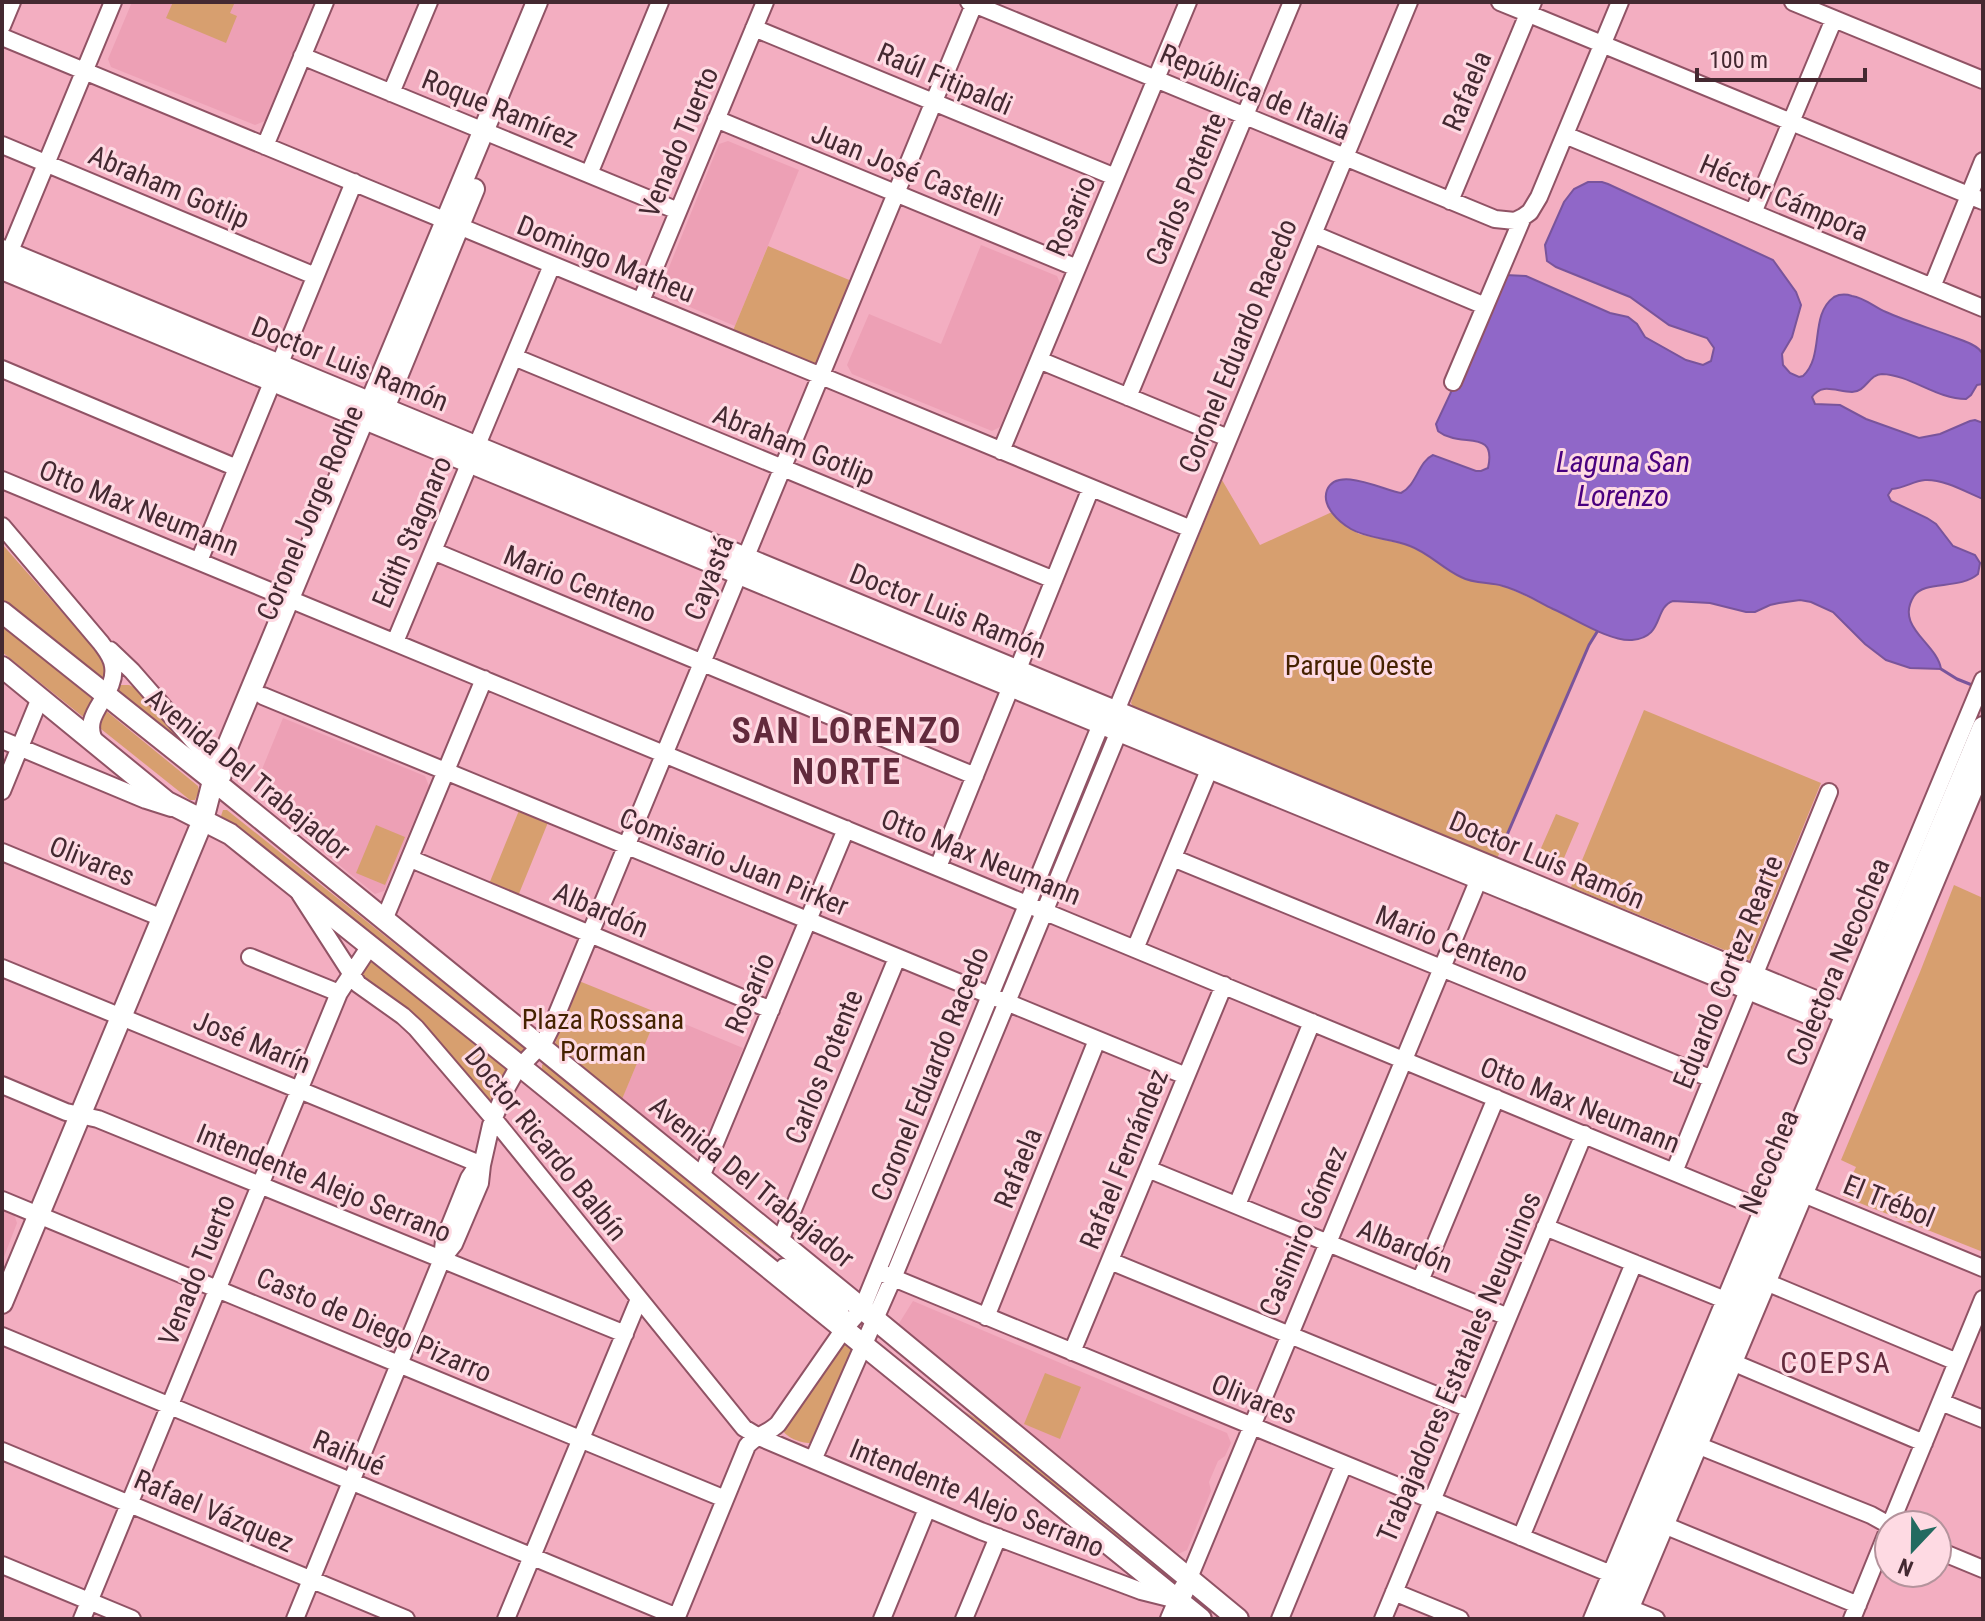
<svg xmlns="http://www.w3.org/2000/svg" width="1985" height="1621" font-family="'Roboto Condensed',sans-serif">
  <style>
    .built { fill: #eda0b5 }
    .green { fill: #d79f6f }
    .water { fill: #9067c8; stroke: #79549b; stroke-width: 2 }
    .lines { fill: none; stroke-linecap: round; stroke-linejoin: round }
    .stream { stroke: #79549b; stroke-width: 3 }
    .minor-casing { stroke: #905365; stroke-width: 20 }
    .major-casing { stroke: #905365; stroke-width: 24 }
    .minor { stroke: #fff; stroke-width: 16 }
    .major { stroke: #fff; stroke-width: 20 }
    .labels { text-anchor: middle; dominant-baseline: central; stroke-width: 6; stroke-linejoin: round; paint-order: stroke }
    .street-label { font-size: 28px; fill: #442931; stroke: #fedae3 }
    .park-label { font-size: 28px; fill: #452200; stroke: #fedae3 }
    .water-label { font-size: 30px; font-style: italic; fill: #49007f; stroke: #fedae3 }
    .neighbourhood-label { font-size: 30px; letter-spacing: 2px; fill: #622a3c; stroke: #fedae3 }
    .district-label { font-size: 36px; font-weight: bold; letter-spacing: 2px; fill: #622a3c; stroke: #fedae3 }
  </style>
  <rect width="100%" height="100%" fill="#f3aec1"/>
  <path class="built" d="M 132,2 L 314,2 L 265,121 L 255,125 L 111,67 L 108,59 Z
    M 728,141 L 799,170 L 735,326 L 666,297 L 661,287 L 719,144 Z
    M 981,245 L 1057,276 L 1060,283 L 1000,427 L 992,431 L 852,374 L 847,365 L 869,314 L 941,344 Z
    M 283,718 L 425,776 L 429,786 L 384,891 L 375,894 L 285,821 L 256,784 Z
    M 658,1013 L 743,1048 L 701,1151 L 690,1154 L 621,1101 Z
    M 2,1209 L 14,1214 L 17,1223 L 2,1262 Z
    M 913,1301 L 1227,1433 L 1231,1443 L 1225,1456 L 1218,1461 L 1209,1482 L 1211,1491 L 1187,1550 L 1178,1554 L 898,1325 Z"/>
  <path class="green" d="M 173,2 L 235,2 L 230,13 L 237,16 L 226,43 L 166,18 Z
    M 768,246 L 854,282 L 818,363 L 812,365 L 732,333 Z
    M 1222,480 L 1260,545 L 1332,512 L 1345,525 L 1359,534 L 1407,545 L 1433,557 L 1461,577 L 1506,587 L 1581,621 L 1597,632 L 1589,645 L 1496,861 L 1135,710 L 1131,703 L 1133,695 Z
    M 2,544 L 104,660 L 107,685 L 2,605 Z
    M 2,624 L 92,699 L 94,702 L 86,717 L 82,716 L 2,652 Z
    M 120,685 L 129,685 L 138,689 L 202,760 L 113,689 Z
    M 105,710 L 198,786 L 199,791 L 195,800 L 190,800 L 96,725 Z
    M 1644,710 L 1821,783 L 1749,960 L 1571,887 Z
    M 520,808 L 549,820 L 518,896 L 489,884 Z
    M 223,810 L 227,810 L 524,1047 L 524,1052 L 520,1052 L 221,816 Z
    M 1556,814 L 1579,823 L 1561,865 L 1538,855 Z
    M 376,825 L 405,837 L 385,885 L 356,873 Z
    M 1954,885 L 1983,898 L 1983,1252 L 1842,1196 L 1856,1167 L 1841,1160 L 1920,972 Z
    M 371,955 L 510,1068 L 494,1100 L 485,1099 L 364,981 L 362,972 Z
    M 579,981 L 658,1013 L 620,1104 L 554,1046 Z
    M 544,1063 L 550,1067 L 777,1254 L 735,1225 L 542,1070 L 542,1065 Z
    M 843,1339 L 856,1348 L 812,1443 C 803,1444 786,1438 782,1429 Z
    M 1045,1373 L 1081,1387 L 1060,1439 L 1024,1424 Z
    M 964,1411 L 990,1427 L 1173,1577 L 1175,1581 L 1171,1581 Z"/>
  <path class="water" d="M 1588,182 L 1602,182 L 1608,184 L 1773,260 L 1796,292 L 1801,305 L 1792,337 L 1782,354 L 1783,365 L 1790,373 L 1799,377 L 1803,376 C 1825,356 1809,315 1834,297 C 1840,294 1846,294 1852,296 C 1865,298 1874,307 1886,312 C 1908,322 1933,329 1956,338 C 1964,341 1978,345 1982,353 C 1985,361 1983,376 1983,384 L 1977,385 L 1971,395 L 1966,399 C 1936,399 1911,375 1882,374 C 1869,374 1866,392 1852,392 C 1837,392 1822,382 1812,397 L 1815,404 L 1840,405 L 1866,419 L 1919,438 L 1940,434 L 1970,421 L 1975,420 L 1983,423 L 1983,499 C 1966,492 1944,479 1925,480 C 1913,481 1905,488 1892,489 L 1888,495 L 1891,501 L 1927,518 L 1936,524 L 1953,546 L 1975,555 L 1980,563 L 1978,574 C 1960,590 1924,580 1914,596 C 1894,627 1937,643 1941,669 L 1910,668 L 1886,660 L 1865,644 L 1833,612 L 1811,602 L 1800,600 L 1779,603 L 1770,605 L 1755,612 L 1746,612 L 1710,603 L 1673,601 C 1653,608 1665,637 1632,640 C 1610,642 1574,618 1553,609 C 1537,601 1521,591 1503,586 C 1490,582 1474,584 1461,577 C 1443,569 1429,553 1410,546 C 1391,538 1368,539 1351,529 C 1339,522 1321,506 1327,490 C 1337,465 1385,491 1401,493 C 1417,485 1418,462 1433,455 L 1476,471 L 1481,471 L 1488,468 C 1496,433 1469,444 1450,437 C 1444,436 1442,434 1438,431 L 1436,424 L 1506,275 L 1526,276 L 1610,313 L 1628,317 L 1637,324 L 1645,337 L 1686,360 L 1703,365 L 1711,361 L 1714,348 L 1707,338 L 1669,325 L 1630,297 L 1556,267 L 1547,261 L 1545,245 L 1564,202 L 1574,189 Z"/>
  <g class="lines">
    <path class="stream" d="M 1941,669 L 1957,679 L 1972,685
      M 1504,842 L 1589,645 L 1597,632"/>
    <defs>
      <path id="minor" d="M 969,2 L 1495,219 L 1515,221 L 1523,217
        M 1500,2 L 1983,201
        M 1793,2 L 1983,80
        M 2,26 L 12,2
        M 754,28 L 1115,177
        M 2,37 L 1191,529
        M 302,56 L 678,211
        M 391,93 L 429,2
        M 716,119 L 1077,268
        M 1565,135 L 1983,308
        M 2,145 L 315,276
        M 265,146 L 325,2
        M 589,174 L 660,2
        M 1450,201 L 1533,2
        M 1753,213 L 1834,19
        M 1313,234 L 1485,306
        M 5,263 L 113,2
        M 1932,287 L 1983,161
        M 641,301 L 765,2
        M 514,357 L 1054,580
        M 1039,360 L 1228,438
        M 2,369 L 237,468
        M 1453,382 L 1523,217 L 1530,212 L 1539,197 L 1620,2
        M 1128,397 L 1292,2
        M 1001,451 L 1188,2
        M 2,480 L 1763,1209
        M 2,526 L 101,643 C 106,650 112,657 113,666 C 118,697 76,714 97,745
        M 433,551 L 975,776
        M 199,561 L 354,182
        M 395,642 L 552,265
        M 110,650 L 132,671 L 223,775
        M 263,696 L 1186,1076
        M 2,740 L 146,800 L 171,808
        M 2,791 L 40,698
        M 2,852 L 162,918
        M 1173,858 L 1712,1079
        M 411,859 L 771,1010
        M 938,867 L 1091,488
        M 300,894 L 358,984 L 403,1016 L 416,1028 L 493,1118 L 744,1428 L 759,1437 L 981,1531 L 1141,1591 L 1177,1600
        M 384,920 L 484,679
        M 1135,949 L 1214,758
        M 250,957 L 339,993
        M 2,968 L 482,1165
        M 2,1085 L 66,1112 L 98,1119 L 625,1334
        M 1148,1169 L 1508,1317
        M 1674,1172 L 1829,792
        M 701,1177 L 846,829
        M 1794,1190 L 1983,1268
        M 2,1200 L 725,1499
        M 1237,1205 L 1312,1022
        M 1545,1227 L 1725,1300
        M 780,1241 L 897,958
        M 442,1259 L 454,1244 L 480,1183 L 482,1165 L 491,1125 L 507,1087 L 516,1071 L 544,1042 L 552,1026 L 975,2
        M 1110,1261 L 1470,1409
        M 784,1267 L 841,1313 L 840,1317 L 837,1317 L 781,1271 Z
        M 884,1274 L 1611,1574
        M 1420,1281 L 1496,1098
        M 1766,1282 L 1957,1362
        M 986,1317 L 1097,1040
        M 2,1336 L 677,1617
        M 1072,1352 L 1224,985
        M 1732,1362 L 1924,1443
        M 1941,1402 L 1983,1419
        M 1697,1445 L 1871,1515 L 1889,1525
        M 2,1451 L 406,1619
        M 813,1460 L 893,1278 L 1119,731 L 1117,720
        M 1664,1525 L 1858,1605
        M 1890,1525 L 1983,1299
        M 1521,1537 L 1634,1263
        M 1937,1550 L 1983,1569
        M 2,1565 L 132,1619
        M 1189,1578 L 1483,869
        M 1394,1592 L 1460,1619
        M 1629,1608 L 1656,1619
        M 82,1619 L 339,993 L 370,946
        M 295,1619 L 442,1259 L 444,1240 L 469,1178 L 473,1172 L 482,1165
        M 506,1619 L 639,1299
        M 676,1619 L 747,1446 C 755,1436 769,1433 778,1424 L 844,1329 L 862,1309 L 1101,724 L 1116,711 L 1409,2
        M 882,1619 L 927,1509
        M 964,1619 L 998,1537
        M 1280,1619 L 1344,1464
        M 1383,1619 L 1584,1134
        M 1592,1619 L 1983,680
        M 1852,1619 L 1889,1528"/>
      <path id="major" d="M 2,250 L 1873,1025
        M 2,269 L 1119,731 L 1807,1013
        M 380,418 L 474,189
        M 2,612 L 224,789 L 848,1297 L 1238,1619
        M 2,667 L 167,802 L 230,834 L 520,1066 L 1201,1619
        M 2,1303 L 203,820 L 213,781 L 537,2
        M 1171,1619 L 1184,1589
        M 1608,1619 L 1983,727
        M 1624,1619 L 1983,764"/>
    </defs>
    <use href="#minor" class="minor-casing"/>
    <use href="#major" class="major-casing"/>
    <use href="#minor" class="minor"/>
    <use href="#major" class="major"/>
  </g>
  <g class="labels">
    <g class="street-label">
      <text transform="translate(945 79) rotate(23)">Raúl Fitipaldi</text>
      <text transform="translate(1467 91) rotate(-67)">Rafaela</text>
      <text transform="translate(1255 92) rotate(23)">República de Italia</text>
      <text transform="translate(500 109) rotate(22)">Roque Ramírez</text>
      <text transform="translate(679 142) rotate(-67)">Venado Tuerto</text>
      <text transform="translate(907 170) rotate(22)">Juan José Castelli</text>
      <text transform="translate(169 187) rotate(23)">Abraham Gotlip</text>
      <text transform="translate(1186 189) rotate(-67)">Carlos Potente</text>
      <text transform="translate(1784 198) rotate(23)">Héctor Cámpora</text>
      <text transform="translate(1071 216) rotate(-67)">Rosario</text>
      <text transform="translate(606 259) rotate(22)">Domingo Matheu</text>
      <text transform="translate(1238 346) rotate(-68)">Coronel Eduardo Racedo</text>
      <text transform="translate(350 364) rotate(22)">Doctor Luis Ramón</text>
      <text transform="translate(794 445) rotate(22)">Abraham Gotlip</text>
      <text transform="translate(139 508) rotate(22)">Otto Max Neumann</text>
      <text transform="translate(310 513) rotate(-67)">Coronel Jorge Rodhe</text>
      <text transform="translate(412 532) rotate(-67)">Edith Stagnaro</text>
      <text transform="translate(709 578) rotate(-68)">Cayastá</text>
      <text transform="translate(580 584) rotate(22)">Mario Centeno</text>
      <text transform="translate(948 611) rotate(22)">Doctor Luis Ramón</text>
      <text transform="translate(248 774) rotate(39)">Avenida Del Trabajador</text>
      <text transform="translate(981 857) rotate(22)">Otto Max Neumann</text>
      <text transform="translate(1547 860) rotate(23)">Doctor Luis Ramón</text>
      <text transform="translate(92 861) rotate(22)">Olivares</text>
      <text transform="translate(734 862) rotate(22)">Comisario Juan Pirker</text>
      <text transform="translate(601 910) rotate(23)">Albardón</text>
      <text transform="translate(1452 944) rotate(22)">Mario Centeno</text>
      <text transform="translate(1838 962) rotate(-67)">Colectora Necochea</text>
      <text transform="translate(1728 972) rotate(-68)">Eduardo Cortez Rearte</text>
      <text transform="translate(750 993) rotate(-67)">Rosario</text>
      <text transform="translate(252 1042) rotate(22)">José Marín</text>
      <text transform="translate(824 1067) rotate(-68)">Carlos Potente</text>
      <text transform="translate(930 1074) rotate(-68)">Coronel Eduardo Racedo</text>
      <text transform="translate(1580 1105) rotate(22)">Otto Max Neumann</text>
      <text transform="translate(546 1144) rotate(51)">Doctor Ricardo Balbín</text>
      <text transform="translate(1124 1159) rotate(-68)">Rafael Fernández</text>
      <text transform="translate(1769 1162) rotate(-67)">Necochea</text>
      <text transform="translate(1018 1168) rotate(-68)">Rafaela</text>
      <text transform="translate(752 1182) rotate(39)">Avenida Del Trabajador</text>
      <text transform="translate(324 1183) rotate(22)">Intendente Alejo Serrano</text>
      <text transform="translate(1889 1201) rotate(22)">El Trébol</text>
      <text transform="translate(1303 1231) rotate(-67)">Casimiro Gómez</text>
      <text transform="translate(1405 1246) rotate(22)">Albardón</text>
      <text transform="translate(197 1270) rotate(-68)">Venado Tuerto</text>
      <text transform="translate(374 1325) rotate(23)">Casto de Diego Pizarro</text>
      <text transform="translate(1459 1367) rotate(-67)">Trabajadores Estatales Neuquinos</text>
      <text transform="translate(1254 1399) rotate(22)">Olivares</text>
      <text transform="translate(349 1453) rotate(23)">Raihué</text>
      <text transform="translate(977 1498) rotate(22)">Intendente Alejo Serrano</text>
      <text transform="translate(214 1511) rotate(23)">Rafael Vázquez</text>
    </g>
    <g class="park-label">
      <text x="1359" y="665">Parque Oeste</text>
      <text x="603" y="1019">Plaza Rossana<tspan x="603" dy="32">Porman</tspan></text>
    </g>
    <g class="water-label">
      <text x="1623" y="461">Laguna San<tspan x="1623" dy="34">Lorenzo</tspan></text>
    </g>
    <g class="neighbourhood-label">
      <text x="1836" y="1362">COEPSA</text>
    </g>
    <g class="district-label">
      <text x="847" y="731">SAN LORENZO<tspan x="847" dy="41">NORTE</tspan></text>
    </g>
  </g>
  <rect width="1985" height="1621" fill="none" stroke="#442931" stroke-width="8"/>
  <g transform="translate(1913 1549) rotate(202)"><circle r="38" fill="#fedae3" stroke="#b4939c" stroke-width="2"/>
  <path d="M0-6L14 30L0 20L-14 30Z" fill="#236a60"/>
  <text y="-12" font-size="22" font-weight="bold" text-anchor="middle" fill="#442931">N</text>
  </g>
  <path d="M1697 68v12h168v-12" fill="none" stroke="#442931" stroke-width="4"/>
  <text x="1709" y="68" font-size="24" fill="#442931" stroke="#fedae3" stroke-width="6" paint-order="stroke">100 m</text>
</svg>
